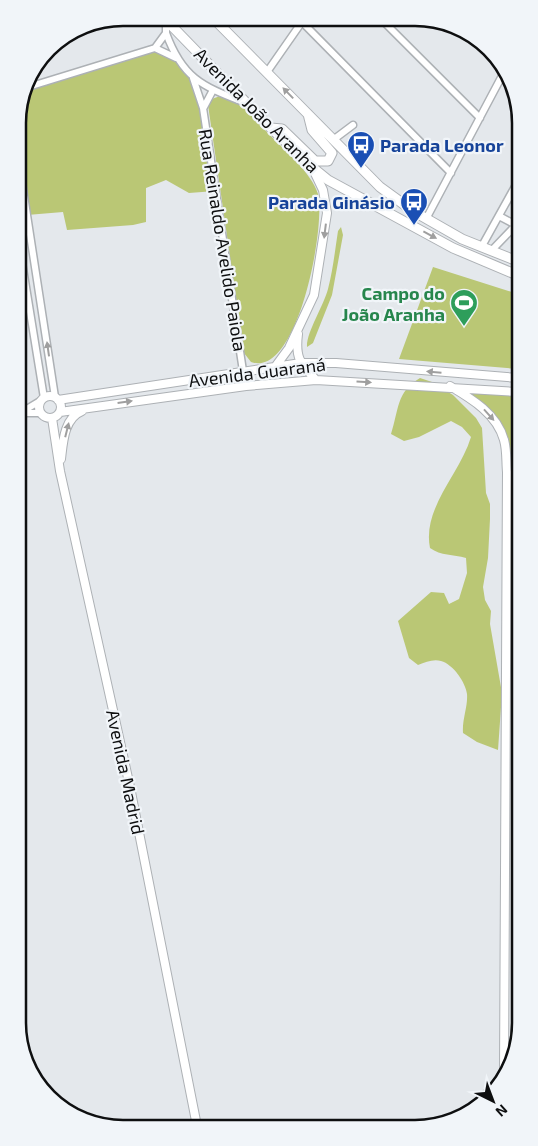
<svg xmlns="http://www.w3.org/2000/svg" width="538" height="1146" font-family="'Exo 2',sans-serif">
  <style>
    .green { fill: #bac775 }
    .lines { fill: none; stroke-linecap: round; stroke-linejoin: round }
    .minor-casing { stroke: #adb1b5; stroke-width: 9 }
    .tertiary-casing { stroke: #adb1b5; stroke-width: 10 }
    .secondary-casing { stroke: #adb1b5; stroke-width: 11 }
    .minor { stroke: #fff; stroke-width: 6 }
    .tertiary { stroke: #fff; stroke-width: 8 }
    .secondary { stroke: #fff; stroke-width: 9 }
    .oneway { fill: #9f9f9f }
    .labels { text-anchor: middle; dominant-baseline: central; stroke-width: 4.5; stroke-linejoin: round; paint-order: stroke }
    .street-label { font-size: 18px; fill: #0e0f10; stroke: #f1f5f9 }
    .transit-label { font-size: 18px; font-weight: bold; fill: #164399; stroke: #f1f5f9; text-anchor: start }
    .leisure-label { font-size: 18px; font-weight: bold; fill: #27864d; stroke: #f1f5f9; text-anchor: end }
    .rim { fill: none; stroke: #0e0f10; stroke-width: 2.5 }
  </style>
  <rect width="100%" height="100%" fill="#e4e8ec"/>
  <path class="green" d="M 155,48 C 162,51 170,53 176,58 C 208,82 209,153 215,191 L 189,193 L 166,180 L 146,188 L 146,222 L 133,225 L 67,230 L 63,212 L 27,215 C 21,172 12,130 25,88 Z
    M 220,96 C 241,100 254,118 267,132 C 282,148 312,173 318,194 C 326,225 298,379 251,362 L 244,353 L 208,105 L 212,99 Z
    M 341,227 L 343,235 L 332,295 L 313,343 L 307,347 C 306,333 324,305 328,289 C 333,270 335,250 338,231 Z
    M 433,267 L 518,294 L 518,369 L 399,359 Z
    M 420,378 L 432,382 L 453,395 L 476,418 L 482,428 L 486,493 L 490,504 L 490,519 L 488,558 L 483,587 L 485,600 L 491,611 L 490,624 L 502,693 L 498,750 L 477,742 L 463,733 C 462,719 468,707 467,694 C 466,683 453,664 441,661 C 433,659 426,662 418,665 L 409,658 L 398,621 L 431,592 L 444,593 L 449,604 L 459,599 L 467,573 L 466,558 C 453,554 441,556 430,548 C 422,508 460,474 471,437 L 462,427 L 451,421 L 419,437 L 404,441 L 391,434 C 399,410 396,392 420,378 Z
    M 466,391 L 518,395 L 516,506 L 510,504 L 507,440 Z"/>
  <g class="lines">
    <defs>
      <path id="minor" d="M 381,19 L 480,118
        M 302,22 L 451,173
        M 166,33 C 182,77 201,86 243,102
        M 155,48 L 176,58
        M 267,72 L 304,19
        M 193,78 L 203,108 L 243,371
        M 25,88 L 155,48 L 166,33 L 166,20
        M 204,107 L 213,90
        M 333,140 L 353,125
        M 19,163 L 55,397
        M 499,216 L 516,225
        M 426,219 L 503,74
        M 19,244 L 44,398
        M 482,246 L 517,183
        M 492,250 L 517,224
        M 20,413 L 40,401
        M 21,413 L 40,413"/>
      <path id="tertiary" d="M 298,334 C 295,358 300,363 316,380
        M 275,367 L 289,348 L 314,295 L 327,213 L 323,190 L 312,167
        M 450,386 C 472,399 497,414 504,440 C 507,450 506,462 507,472 L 504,1072
        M39 407a11 11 0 1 1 22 0a11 11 0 1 1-22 0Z
        M 58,400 L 301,363 L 336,363 L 518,378
        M 60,412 L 246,386 L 316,380 L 518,392
        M 52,418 L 60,471 L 130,787 L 197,1126
        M 61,459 C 63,442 64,418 82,411
        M 516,1041 L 519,669"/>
      <path id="secondary" d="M 164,18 L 271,128 L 312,167 L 328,180 L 453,248 L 517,275
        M 213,18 L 380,187 L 413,211 L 462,239 L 517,261
        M 271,128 L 282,129 L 315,161 L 328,161 L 332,153 L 312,130 L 308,114"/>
    </defs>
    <use href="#minor" class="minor-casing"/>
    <use href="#tertiary" class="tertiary-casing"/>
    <use href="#secondary" class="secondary-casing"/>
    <use href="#minor" class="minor"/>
    <use href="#tertiary" class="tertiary"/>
    <use href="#secondary" class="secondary"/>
  </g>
  <defs><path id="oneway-solid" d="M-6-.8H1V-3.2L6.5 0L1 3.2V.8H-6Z" transform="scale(1.25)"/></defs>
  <g class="oneway">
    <use href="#oneway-solid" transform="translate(288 93) rotate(-134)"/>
    <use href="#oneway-solid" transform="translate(325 231) rotate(97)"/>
    <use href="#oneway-solid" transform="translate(430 235) rotate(28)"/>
    <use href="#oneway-solid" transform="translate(48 349) rotate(-98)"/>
    <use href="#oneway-solid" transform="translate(434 372) rotate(-175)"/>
    <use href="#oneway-solid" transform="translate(364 382) rotate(3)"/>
    <use href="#oneway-solid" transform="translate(125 402) rotate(-8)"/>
    <use href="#oneway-solid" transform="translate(489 415) rotate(48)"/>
    <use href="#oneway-solid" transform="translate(67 430) rotate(-76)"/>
  </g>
  <defs>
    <symbol id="bus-pin" viewBox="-11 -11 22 30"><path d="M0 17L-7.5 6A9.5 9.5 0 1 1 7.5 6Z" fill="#1a4fb4" stroke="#f1f5f9"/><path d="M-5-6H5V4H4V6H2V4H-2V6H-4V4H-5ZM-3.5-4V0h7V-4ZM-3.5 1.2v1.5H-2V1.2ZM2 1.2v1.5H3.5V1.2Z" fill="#fff"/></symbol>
    <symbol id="stadium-pin" viewBox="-11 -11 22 30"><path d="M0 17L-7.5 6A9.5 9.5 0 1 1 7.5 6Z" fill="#2e9e5b" stroke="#f1f5f9"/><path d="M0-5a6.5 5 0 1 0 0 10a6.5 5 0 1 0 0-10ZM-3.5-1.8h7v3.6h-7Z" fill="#fff"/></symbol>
  </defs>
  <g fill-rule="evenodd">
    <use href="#bus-pin" x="345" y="129" width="32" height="43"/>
    <use href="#bus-pin" x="398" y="186" width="32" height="43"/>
    <use href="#stadium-pin" x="448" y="287" width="32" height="43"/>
  </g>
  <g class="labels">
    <g class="street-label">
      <text transform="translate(257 110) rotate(45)">Avenida João Aranha</text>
      <text transform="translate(223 240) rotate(81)">Rua Reinaldo Avelido Paiola</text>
      <text transform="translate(257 372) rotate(-7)">Avenida Guaraná</text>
      <text transform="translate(126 772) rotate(78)">Avenida Madrid</text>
    </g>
    <g class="transit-label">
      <text x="380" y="145">Parada Leonor</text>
      <text x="395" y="202" text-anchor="end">Parada Ginásio</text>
    </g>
    <g class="leisure-label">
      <text x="445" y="293">Campo do<tspan x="445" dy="21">João Aranha</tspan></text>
    </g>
  </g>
  <path d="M0 0H538V1146H0ZM123 26H415A97 97 0 0 1 512 123V1023A97 97 0 0 1 415 1120H123A97 97 0 0 1 26 1023V123A97 97 0 0 1 123 26Z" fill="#f1f5f9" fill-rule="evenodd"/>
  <path class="rim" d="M123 26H415A97 97 0 0 1 512 123V1023A97 97 0 0 1 415 1120H123A97 97 0 0 1 26 1023V123A97 97 0 0 1 123 26Z"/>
  <g transform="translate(493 1101) rotate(138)" stroke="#f1f5f9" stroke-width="4" paint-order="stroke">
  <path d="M0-4L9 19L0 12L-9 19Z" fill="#0e0f10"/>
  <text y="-8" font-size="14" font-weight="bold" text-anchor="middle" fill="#0e0f10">N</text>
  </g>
</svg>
